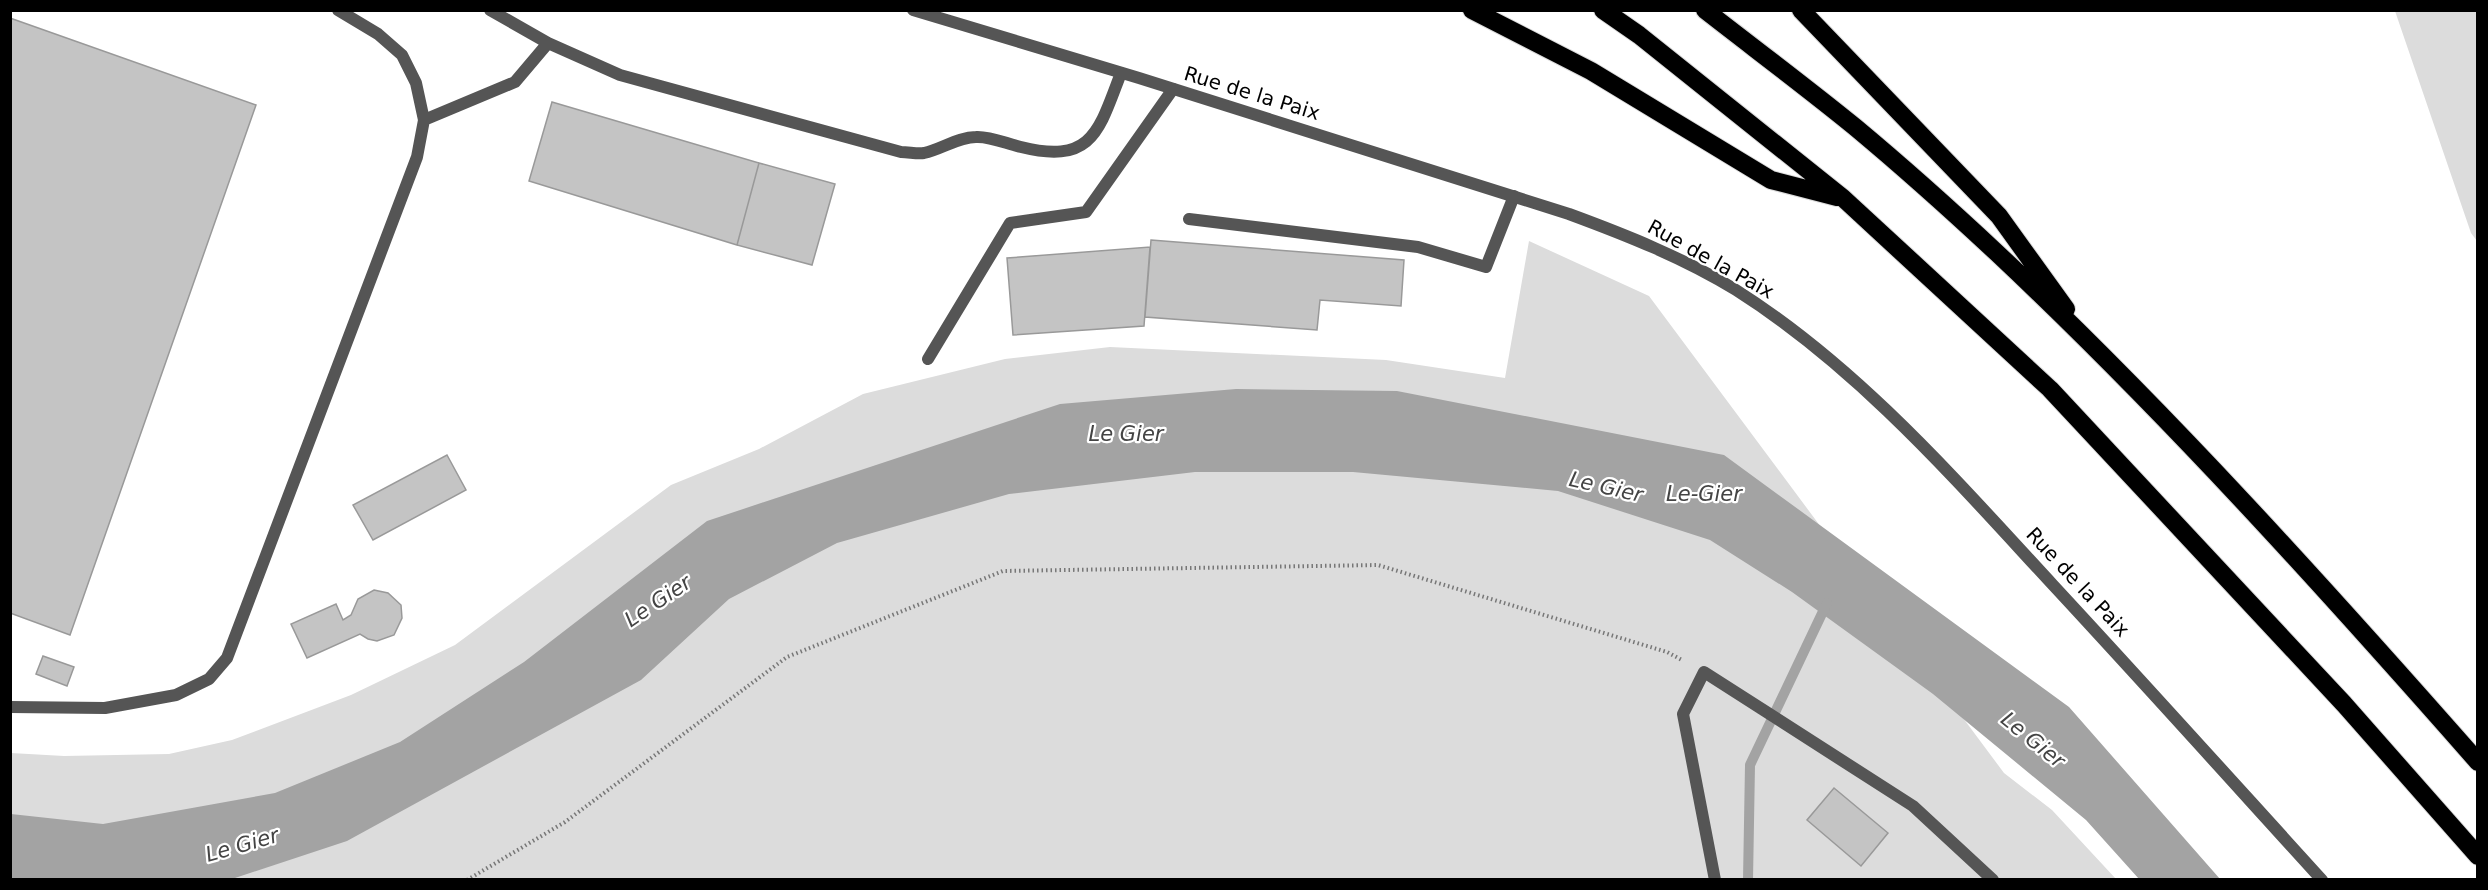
<svg xmlns="http://www.w3.org/2000/svg" width="2488" height="890" font-family="'DejaVu Sans',sans-serif">
  <style>
    .green { fill: #dcdcdc }
    .water { fill: #a3a3a3 }
    .lines { fill: none; stroke-linecap: round; stroke-linejoin: round }
    .stream { stroke: #a3a3a3; stroke-width: 10 }
    .building { fill: #c4c4c4; stroke: #999; stroke-width: 1.5 }
    .motorway-casing { stroke: #dbdbdb; stroke-width: 20 }
    .path { stroke: #777; stroke-width: 4; stroke-dasharray: 1.5 3; stroke-linecap: butt }
    .service { stroke: #555; stroke-width: 12 }
    .minor { stroke: #555; stroke-width: 12 }
    .motorway { stroke: #000; stroke-width: 18 }
    .labels { text-anchor: middle; dominant-baseline: central; stroke-width: 4.5; stroke-linejoin: round; paint-order: stroke }
    .street-label { font-size: 20px; fill: #000; stroke: #fff }
    .water-label { font-size: 21px; font-style: italic; fill: #444; stroke: #fff }
  </style>
  <rect width="100%" height="100%" fill="#fff"/>
  <path class="green" d="M 2395,11 L 2477,11 L 2477,241 L 2471,233 Z
    M 1529,241 L 1649,296 L 2004,773 L 2052,810 L 2116,879 L 11,880 L 11,753 L 64,756 L 169,754 L 232,740 L 351,695 L 455,645 L 671,485 L 759,449 L 863,394 L 1005,359 L 1110,347 L 1386,360 L 1505,378 Z"/>
  <path class="water" d="M 1236,389 L 1397,391 L 1724,455 L 2069,707 L 2220,879 L 2139,879 L 2086,820 L 1933,694 L 1792,592 L 1710,540 L 1558,491 L 1353,472 L 1195,472 L 1009,494 L 837,543 L 729,599 L 641,680 L 347,841 L 232,879 L 11,879 L 11,814 L 103,824 L 275,793 L 400,742 L 524,662 L 707,521 L 1060,404 Z"/>
  <g class="lines">
    <path class="stream" d="M 1748,880 L 1750,765 L 1827,603"/>
  </g>
  <path class="building" d="M 10,18 L 256,105 L 70,635 L 10,613 Z
    M 552,102 L 759,163 L 737,245 L 529,181 Z
    M 759,163 L 835,184 L 812,265 L 737,245 Z
    M 1151,240 L 1404,260 L 1401,306 L 1320,300 L 1317,330 L 1145,317 Z
    M 1150,247 L 1144,326 L 1013,335 L 1007,258 Z
    M 447,455 L 466,490 L 373,540 L 353,505 Z
    M 374,590 L 388,593 L 401,605 L 402,618 L 394,635 L 377,641 L 368,639 L 360,634 L 307,658 L 291,624 L 336,604 L 343,620 L 351,615 L 358,599 Z
    M 43,656 L 74,667 L 67,686 L 36,674 Z
    M 1834,788 L 1888,833 L 1861,866 L 1807,820 Z"/>
  <g class="lines">
    <defs>
      <path id="motorway" d="M 1472,10 L 1591,71 L 1771,180 L 1837,197
        M 1603,10 L 1639,35 L 1843,198 L 2050,389 L 2344,704 L 2478,856
        M 1705,10 C 1755,49 1806,87 1855,127 C 1903,167 1951,210 1997,253 C 2167,413 2324,587 2478,762
        M 1801,10 L 1999,216 L 2066,309"/>
    </defs>
    <use href="#motorway" class="motorway-casing"/>
    <path class="path" d="M 467,880 L 565,822 L 787,657 L 1003,571 L 1378,565 L 1667,652 L 1682,660"/>
    <path class="service" d="M 490,10 L 548,43 L 620,75 L 901,152 C 909,152 917,154 924,153 C 942,149 958,137 976,137 C 990,136 1007,144 1021,147 C 1093,165 1099,130 1121,73
      M 424,120 L 515,82 L 548,43
      M 1189,219 L 1418,247 L 1486,267 L 1514,196
      M 928,359 L 1010,223 L 1086,212 L 1173,89
      M 10,707 L 105,708 L 176,695 L 209,679 L 227,658 L 417,157 L 424,120 L 416,83 L 402,55 L 378,34 L 338,10"/>
    <path class="minor" d="M 913,10 L 1139,78 L 1569,214 C 1626,235 1684,258 1736,290 C 1859,368 1955,479 2053,585 C 2143,682 2232,781 2322,880
      M 1715,880 L 1683,714 L 1704,672 L 1913,806 L 1993,880"/>
    <use href="#motorway" class="motorway"/>
  </g>
  <g class="labels">
    <g class="street-label">
      <text transform="translate(1252 93) rotate(17)">Rue de la Paix</text>
      <text transform="translate(1711 259) rotate(29)">Rue de la Paix</text>
      <text transform="translate(2078 582) rotate(47)">Rue de la Paix</text>
    </g>
    <g class="water-label">
      <text x="1126" y="434">Le Gier</text>
      <text transform="translate(1606 487) rotate(13)">Le Gier</text>
      <text x="1704" y="494">Le-Gier</text>
      <text transform="translate(658 601) rotate(-34)">Le Gier</text>
      <text transform="translate(2033 740) rotate(39)">Le Gier</text>
      <text transform="translate(242 845) rotate(-16)">Le Gier</text>
    </g>
  </g>
  <rect width="2488" height="890" fill="none" stroke="#000000" stroke-width="24"/>
</svg>
